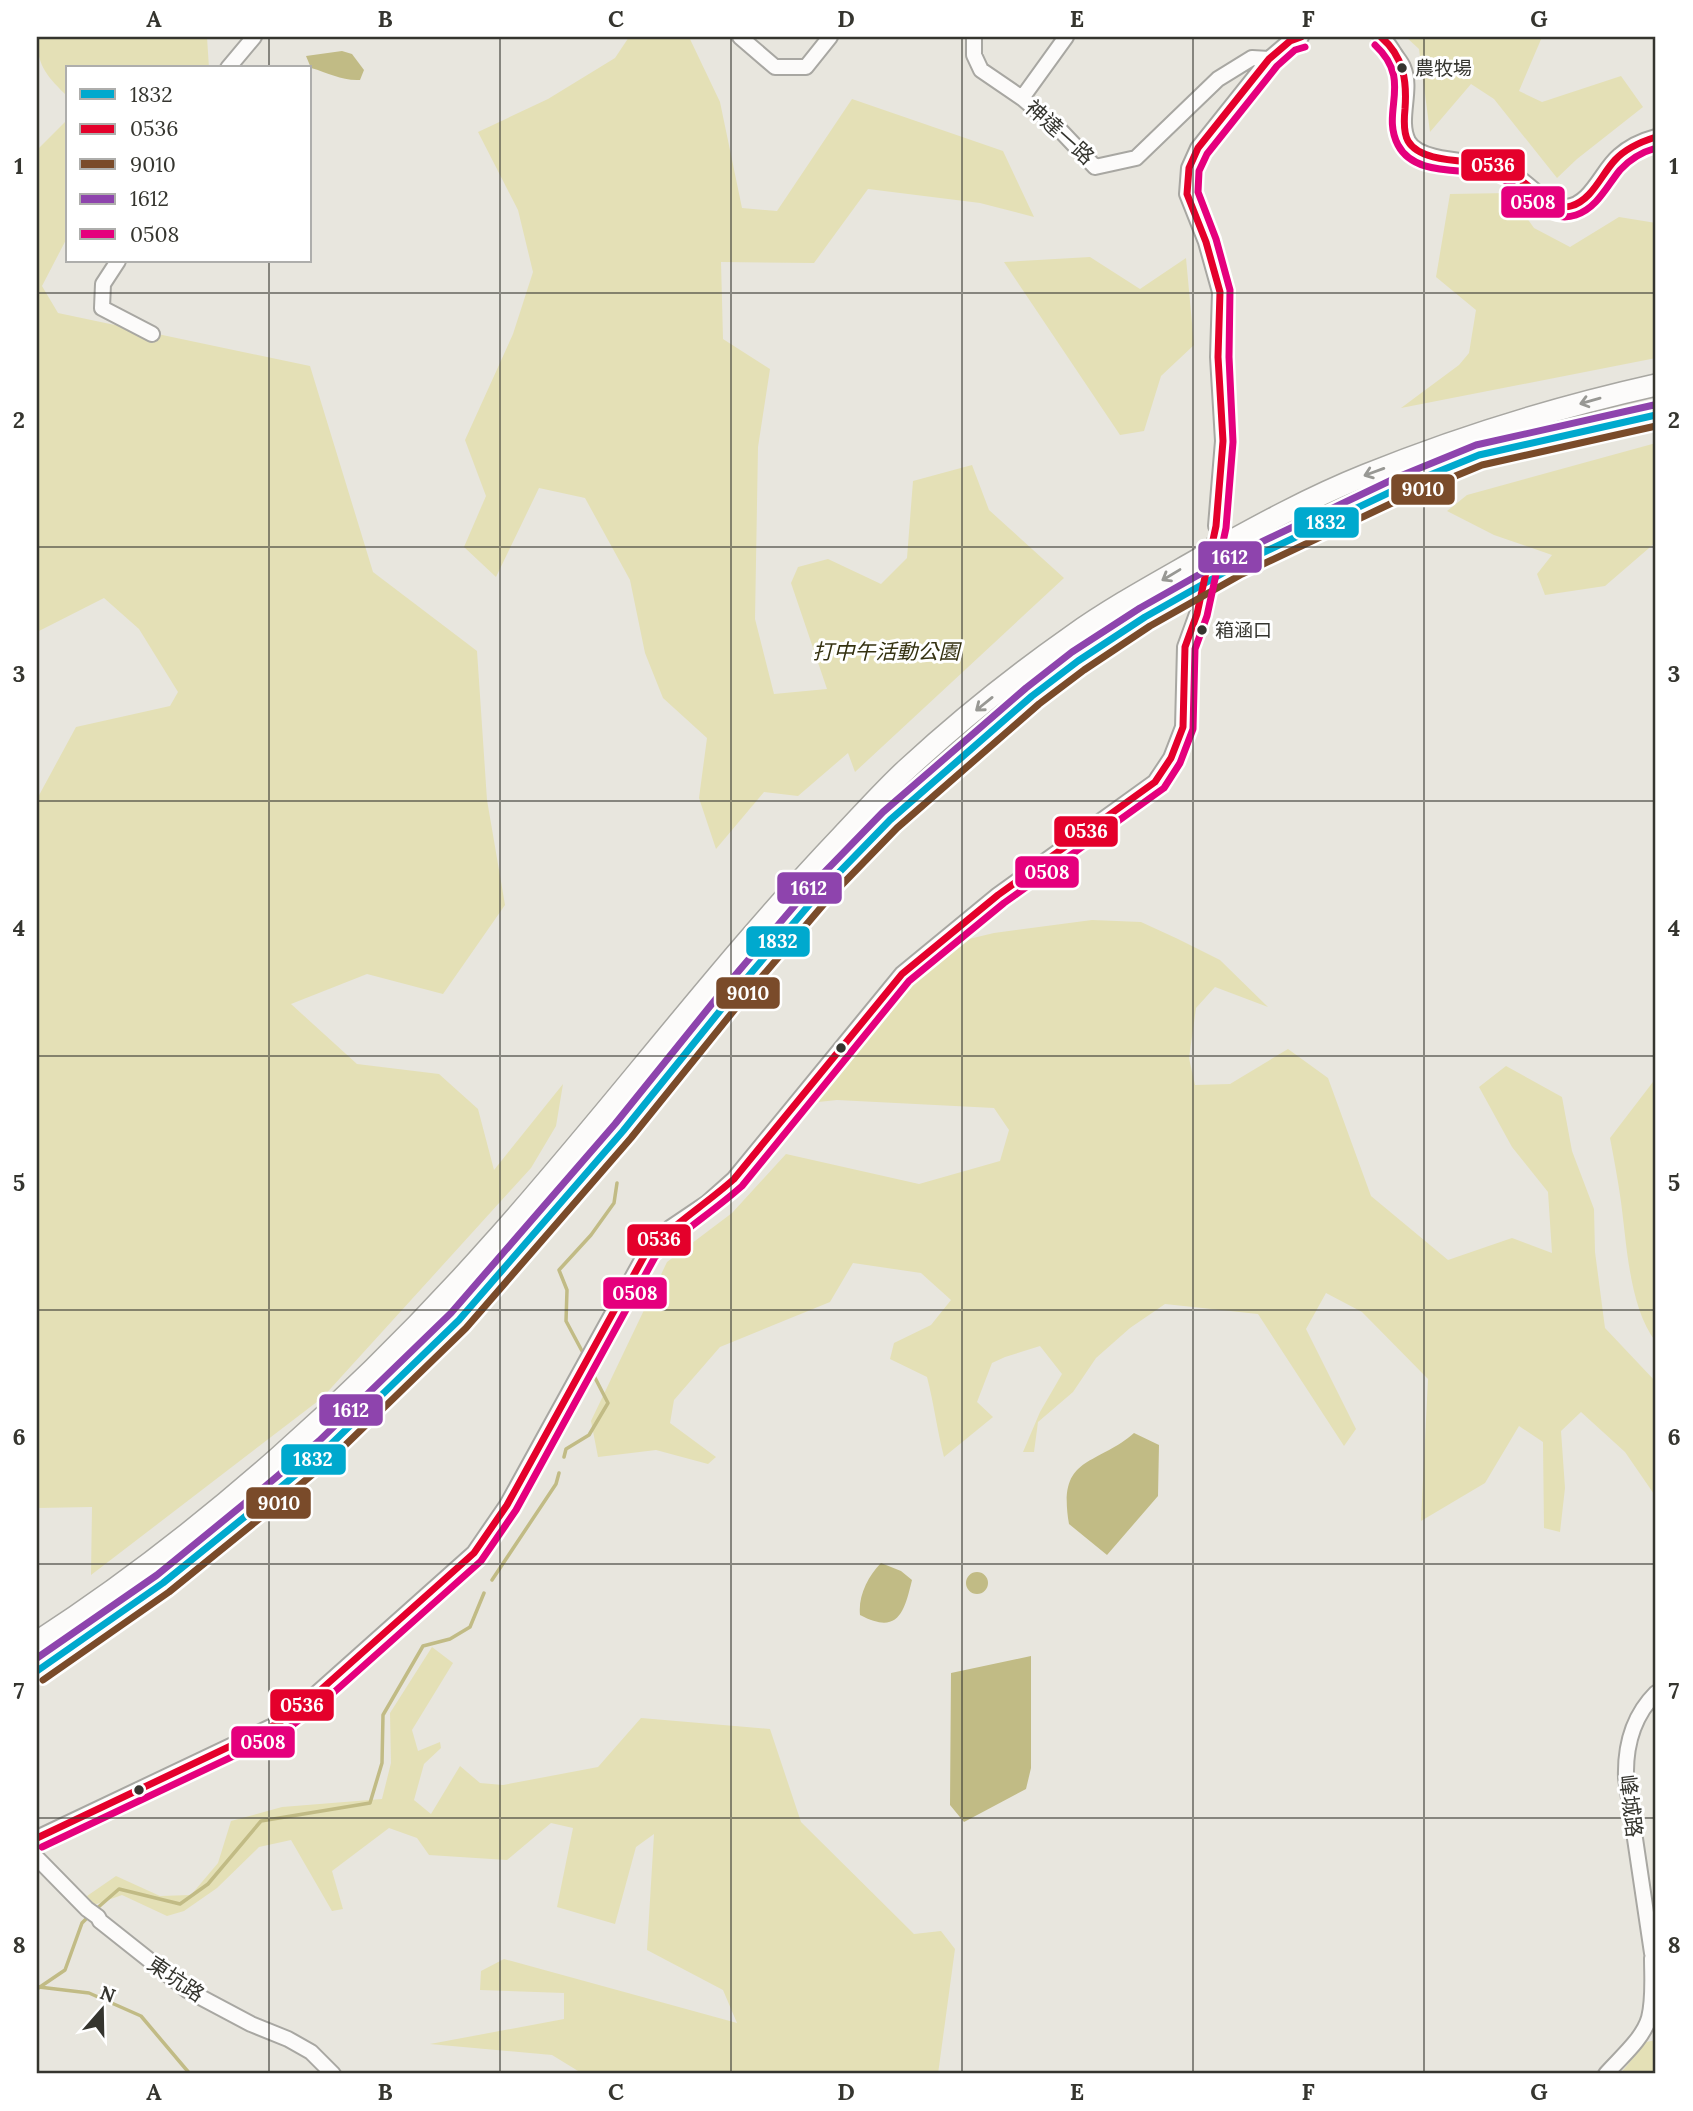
<svg xmlns="http://www.w3.org/2000/svg" width="1693" height="2111" font-family="Lora,'Noto Sans TC',serif">
  <style>
    .green { fill: #e4e0b6 }
    .water { fill: #c1bb85 }
    .lines { fill: none; stroke-linecap: round; stroke-linejoin: round }
    .stream { stroke: #c1bb85; stroke-width: 3.5 }
    .minor-tunnel { stroke: #c4c3bb; stroke-width: 14; stroke-dasharray: 14 7; stroke-linecap: butt }
    .minor-casing { stroke: #a8a7a2; stroke-width: 18 }
    .highway-casing { stroke: #a8a7a2; stroke-width: 24 }
    .minor { stroke: #fcfbfa; stroke-width: 14 }
    .highway { stroke: #fcfbfa; stroke-width: 21 }
    .bus-1-casing { stroke: #fff; stroke-width: 12 }
    .bus-2-casing { stroke: #fff; stroke-width: 12 }
    .bus-3-casing { stroke: #fff; stroke-width: 12 }
    .bus-4-casing { stroke: #fff; stroke-width: 12 }
    .bus-5-casing { stroke: #fff; stroke-width: 12 }
    .bus-1 { stroke: #00a9ce; stroke-width: 7 }
    .bus-2 { stroke: #e4002b; stroke-width: 7 }
    .bus-3 { stroke: #7a4b2a; stroke-width: 7 }
    .bus-4 { stroke: #8e44ad; stroke-width: 7 }
    .bus-5 { stroke: #e5007d; stroke-width: 7 }
    .oneway { stroke: #989894 }
    .grid { fill: none; stroke: #35352f; stroke-width: 2; stroke-opacity: 0.55 }
    .bus-dot { fill: #35352f; stroke: #fff; stroke-width: 2.5 }
    .labels { text-anchor: middle; dominant-baseline: central; stroke-width: 6; stroke-linejoin: round; paint-order: stroke }
    .bus-label { font-size: 19px; fill: #35352f; stroke: #fff; text-anchor: start }
    .street-label { font-size: 21px; fill: #35352f; stroke: #fff }
    .park-label { font-size: 21px; font-style: italic; fill: #343110; stroke: #fff }
    .line-badge { stroke: #fff; stroke-width: 2.5 }
    .badge-label { font-size: 19px; text-anchor: middle; font-weight: bold; fill: #fff }
    .neatline { fill: none; stroke: #35352f; stroke-width: 2.5 }
    .grid-label { font-size: 23px; text-anchor: middle; font-weight: bold; fill: #35352f }
  </style>
  <rect width="100%" height="100%" fill="#e8e6de"/>
  <path class="green" d="M 37,37 L 207,37 L 209,68 L 68,68 L 68,97 C 48,77 37,67 37,37 Z
    M 629,37 L 689,37 L 720,102 L 742,208 L 777,211 L 852,99 L 1003,151 L 1034,217 L 980,203 L 868,189 L 814,263 L 721,262 L 723,339 L 770,369 L 758,447 L 755,619 L 774,694 L 827,689 L 791,583 L 798,567 L 828,559 L 881,584 L 907,558 L 913,481 L 972,465 L 989,510 L 1064,578 L 855,772 L 848,753 L 798,796 L 764,792 L 716,849 L 699,798 L 707,738 L 663,698 L 645,653 L 630,580 L 585,498 L 539,488 L 496,577 L 464,547 L 486,496 L 465,440 L 513,334 L 533,272 L 518,210 L 478,132 L 548,99 L 615,58 Z
    M 1406,37 L 1542,37 L 1519,91 L 1542,102 L 1621,76 L 1643,107 L 1577,159 L 1557,178 L 1494,99 L 1471,84 L 1430,132 L 1419,49 Z
    M 68,119 L 68,236 L 42,286 L 58,313 L 310,366 L 373,572 L 477,651 L 487,800 L 505,905 L 443,994 L 367,974 L 291,1004 L 357,1064 L 439,1074 L 478,1109 L 494,1170 L 563,1084 L 556,1126 L 531,1168 L 322,1398 L 91,1575 L 92,1507 L 37,1508 L 37,799 L 76,727 L 170,706 L 178,692 L 139,629 L 104,598 L 37,632 L 37,150 Z
    M 1509,193 L 1534,228 L 1570,247 L 1619,217 L 1656,223 L 1656,358 L 1401,408 L 1459,365 L 1469,353 L 1476,310 L 1436,277 L 1450,194 Z
    M 1090,257 L 1140,289 L 1186,258 L 1194,345 L 1161,376 L 1144,431 L 1120,435 L 1004,262 Z
    M 1656,443 L 1656,542 L 1605,586 L 1545,595 L 1537,574 L 1552,555 L 1494,535 L 1447,511 L 1467,495 Z
    M 1092,920 L 1141,922 L 1178,939 L 1220,960 L 1268,1007 L 1215,987 L 1196,1008 L 1189,1058 L 1195,1085 L 1230,1084 L 1288,1049 L 1328,1078 L 1371,1196 L 1448,1260 L 1512,1238 L 1552,1253 L 1548,1192 L 1512,1147 L 1479,1087 L 1506,1066 L 1562,1097 L 1572,1151 L 1594,1209 L 1595,1252 L 1605,1328 L 1656,1382 L 1656,1497 L 1625,1452 L 1581,1412 L 1561,1431 L 1565,1488 L 1560,1532 L 1544,1528 L 1543,1442 L 1519,1426 L 1485,1483 L 1421,1521 L 1428,1379 L 1362,1312 L 1326,1293 L 1306,1329 L 1356,1429 L 1344,1446 L 1258,1314 L 1165,1304 L 1130,1328 L 1096,1358 L 1073,1392 L 1038,1422 L 1034,1452 L 1023,1452 L 1040,1412 L 1062,1374 L 1040,1346 L 1005,1357 L 992,1363 L 977,1402 L 993,1417 L 944,1457 C 937,1430 934,1404 927,1377 L 890,1359 L 894,1343 L 931,1325 L 951,1300 L 921,1273 L 853,1263 L 830,1302 L 720,1347 L 674,1400 L 670,1423 L 716,1457 L 708,1464 L 656,1450 L 598,1457 L 591,1421 L 667,1262 L 732,1213 L 786,1154 L 919,1184 L 1000,1161 L 1009,1130 L 994,1108 L 837,1100 L 818,1102 L 909,978 L 956,942 L 994,933 Z
    M 1656,1078 L 1656,1342 C 1629,1307 1627,1245 1621,1202 C 1618,1180 1614,1159 1610,1138 Z
    M 432,1647 L 453,1663 L 412,1730 L 418,1751 L 440,1742 L 441,1748 L 424,1764 L 414,1800 L 431,1814 L 460,1766 L 480,1783 L 503,1785 L 598,1767 L 641,1718 L 770,1729 L 801,1822 L 914,1934 L 941,1931 L 955,1949 L 938,2074 L 583,2074 L 552,2055 L 430,2044 L 564,2019 L 564,1993 L 480,1990 L 481,1971 L 504,1959 L 737,2023 L 723,1990 L 647,1950 L 654,1834 L 636,1847 L 615,1924 L 557,1907 L 573,1828 L 551,1823 L 507,1860 L 429,1855 L 417,1838 L 389,1828 L 332,1871 L 343,1909 L 332,1911 L 291,1840 L 259,1847 L 217,1888 L 184,1911 L 167,1916 L 122,1895 L 94,1905 L 87,1896 L 116,1876 L 160,1896 L 191,1895 L 218,1863 L 231,1821 L 282,1807 L 382,1799 L 391,1763 L 390,1713 Z
    M 1656,2040 L 1656,2074 L 1620,2074 L 1646,2042 Z"/>
  <path class="water" d="M 342,51 L 352,54 L 364,70 L 360,80 C 342,81 329,73 311,68 L 306,56 Z
    M 1134,1433 L 1159,1445 L 1158,1496 L 1107,1555 L 1069,1524 C 1057,1455 1095,1467 1134,1433 Z
    M 881,1563 L 901,1571 L 912,1580 C 904,1613 898,1635 860,1615 C 858,1596 868,1576 881,1563 Z
    M966 1583a11 11 0 1 1 22 0a11 11 0 1 1-22 0Z
    M 1031,1656 L 1031,1768 L 1026,1789 L 964,1822 L 950,1805 L 951,1673 Z"/>
  <g class="lines">
    <path class="stream" d="M 582,1351 L 566,1321 L 567,1290 L 559,1270 L 591,1235 L 614,1203 L 617,1183
      M 564,1457 L 566,1449 L 589,1435 L 608,1403 L 591,1370
      M 492,1580 L 556,1484 L 559,1473
      M 95,1910 L 119,1889 L 180,1904 L 208,1884 L 261,1821 L 370,1803 L 382,1763 L 383,1715 L 423,1646 L 450,1639 L 470,1627 L 484,1593
      M 39,1987 L 89,1993 L 141,2016 L 190,2074
      M 37,1989 L 65,1970 L 82,1923 L 90,1915"/>
    <path class="minor-tunnel" d="M 1197,614 L 1216,526"/>
    <defs>
      <path id="minor" d="M 740,37 L 775,67 L 806,67 L 830,37
        M 974,37 L 974,55 L 981,70 L 1022,98 L 1061,131 L 1095,167 L 1136,158 L 1218,79 L 1252,58 L 1269,59
        M 1381,37 C 1387,41 1390,47 1394,53 C 1397,58 1401,62 1403,67 C 1413,90 1397,119 1408,141 C 1420,163 1476,160 1499,166 C 1522,173 1545,208 1566,207 C 1591,205 1602,170 1619,156 C 1630,146 1641,141 1656,137
        M 228,68 L 254,37
        M 1022,98 L 1066,37
        M 118,261 L 103,284 L 102,308 L 152,334
        M 1216,526 L 1223,441 L 1218,357 L 1220,292 L 1206,242 L 1187,194 L 1189,168 L 1198,148 L 1269,59 L 1290,41 L 1301,37
        M 1656,1693 C 1633,1716 1625,1746 1626,1778 L 1652,1953 L 1656,1968
        M 37,1838 L 277,1724 L 316,1694 L 474,1553 L 507,1505 L 647,1251 L 670,1228 L 707,1203 L 734,1179 L 902,974 L 998,895 L 1155,782 L 1171,758 L 1183,727 L 1185,647 L 1197,614
        M 37,1858 L 87,1909 L 98,1917 L 100,1921 L 187,1990 L 251,2024 L 288,2039 L 311,2052 L 333,2074
        M 1606,2074 C 1620,2058 1643,2039 1649,2018 C 1654,1999 1652,1977 1652,1958"/>
      <path id="highway" d="M 37,1642 C 203,1535 363,1390 494,1242 C 613,1109 719,965 842,836 C 864,813 885,789 908,768 C 959,721 1015,676 1072,636 C 1114,606 1161,581 1206,555 C 1258,526 1311,497 1366,475 C 1460,437 1558,407 1656,385
        M 37,1671 L 163,1583 L 268,1498 L 326,1449 L 459,1320 L 623,1131 L 740,986 L 821,891 L 890,820 L 1032,696 L 1078,661 L 1145,617 L 1237,565 L 1403,486 L 1479,455 L 1656,415"/>
    </defs>
    <use href="#minor" class="minor-casing"/>
    <use href="#highway" class="highway-casing"/>
    <use href="#minor" class="minor"/>
    <use href="#highway" class="highway"/>
    <defs>
      <path id="bus-1" d="M 37,1671 L 163,1583 L 268,1498 L 326,1449 L 459,1320 L 623,1131 L 740,986 L 821,891 L 890,820 L 1032,696 L 1078,661 L 1145,617 L 1237,565 L 1403,486 L 1479,455 L 1656,415"/>
      <path id="bus-2" d="M 1381,37 C 1404,57 1407,81 1405,109 C 1404,119 1403,132 1408,141 C 1422,165 1474,159 1498,166 C 1522,173 1547,213 1571,206 C 1592,200 1601,175 1615,160 C 1626,148 1640,142 1656,137
        M 37,1838 L 277,1724 L 316,1694 L 474,1553 L 507,1505 L 647,1251 C 674,1224 706,1204 734,1179 L 902,974 L 998,895 L 1155,782 L 1171,758 L 1183,727 L 1185,647 L 1197,614 L 1216,526 L 1223,441 L 1218,357 L 1220,292 L 1206,242 L 1187,194 L 1189,168 L 1198,148 L 1269,59 L 1290,41 L 1301,37"/>
      <path id="bus-3" d="M 43,1680 L 169,1592 L 275,1506 L 333,1457 L 466,1328 L 631,1138 L 748,993 L 829,898 L 897,828 L 1039,704 L 1084,670 L 1150,626 L 1242,574 L 1407,496 L 1482,465 L 1656,426"/>
      <path id="bus-4" d="M 37,1658 L 157,1575 L 261,1490 L 319,1441 L 451,1313 L 615,1124 L 732,979 L 813,884 L 883,812 L 1026,688 L 1072,652 L 1140,608 L 1232,556 L 1398,477 L 1476,445 L 1654,405"/>
      <path id="bus-5" d="M 1375,45 C 1414,81 1380,111 1398,145 C 1416,179 1468,166 1498,177 C 1525,187 1543,226 1576,215 C 1597,208 1607,186 1620,170 C 1630,159 1642,152 1656,148
        M 42,1847 L 282,1733 L 323,1702 L 481,1561 L 516,1510 L 655,1257 C 682,1231 714,1211 742,1186 L 909,981 L 1004,903 L 1164,788 L 1180,763 L 1193,729 L 1195,649 L 1207,616 L 1226,528 L 1233,442 L 1229,357 L 1230,290 L 1216,239 L 1198,192 L 1199,171 L 1207,154 L 1277,66 L 1295,50 L 1305,47"/>
    </defs>
    <use href="#bus-1" class="bus-1-casing"/>
    <use href="#bus-2" class="bus-2-casing"/>
    <use href="#bus-3" class="bus-3-casing"/>
    <use href="#bus-4" class="bus-4-casing"/>
    <use href="#bus-5" class="bus-5-casing"/>
    <use href="#bus-1" class="bus-1"/>
    <use href="#bus-2" class="bus-2"/>
    <use href="#bus-3" class="bus-3"/>
    <use href="#bus-4" class="bus-4"/>
    <use href="#bus-5" class="bus-5"/>
  </g>
  <defs><path id="oneway-shaft" d="M-6 0H5M1.5-3L5.5 0L1.5 3" fill="none" stroke-width="1.6" stroke-linecap="round" stroke-linejoin="round" transform="scale(1.75)"/></defs>
  <g class="oneway">
    <use href="#oneway-shaft" transform="translate(1590 401) rotate(164)"/>
    <use href="#oneway-shaft" transform="translate(1374 472) rotate(160)"/>
    <use href="#oneway-shaft" transform="translate(1171 575) rotate(149)"/>
    <use href="#oneway-shaft" transform="translate(984 704) rotate(141)"/>
  </g>
  <path class="grid" d="M 269,37 L 269,68M 500,37 L 500,2074M 731,37 L 731,2074M 962,37 L 962,2074M 1193,37 L 1193,2074M 1424,37 L 1424,2074M 269,261 L 269,2074M 37,293 L 1656,293M 37,547 L 1656,547M 37,801 L 1656,801M 37,1056 L 1656,1056M 37,1310 L 1656,1310M 37,1564 L 1656,1564M 37,1818 L 1656,1818"/>
  <g class="bus-dot">
    <circle cx="1402" cy="68" r="6"/>
    <circle cx="1202" cy="630" r="6"/>
    <circle cx="841" cy="1048" r="6"/>
    <circle cx="139" cy="1790" r="6"/>
  </g>
  <g class="labels">
    <g class="bus-label">
      <text x="1415" y="68">農牧場</text>
      <text x="1215" y="630">箱涵口</text>
    </g>
    <g class="street-label">
      <text transform="translate(1060 132) rotate(42)">神達一路</text>
      <text transform="translate(1631 1806) rotate(83)">峰城路</text>
      <text transform="translate(176 1979) rotate(34)">東坑路</text>
    </g>
    <g class="park-label">
      <text x="886" y="651">打中午活動公園</text>
    </g>
  </g>
  <g class="line-badge">
    <rect x="1460" y="148" width="66" height="34" rx="7" fill="#e4002b"/>
    <rect x="1500" y="185" width="66" height="34" rx="7" fill="#e5007d"/>
    <rect x="1390" y="473" width="66" height="33" rx="7" fill="#7a4b2a"/>
    <rect x="1293" y="506" width="67" height="33" rx="7" fill="#00a9ce"/>
    <rect x="1197" y="540" width="66" height="34" rx="7" fill="#8e44ad"/>
    <rect x="1053" y="815" width="66" height="33" rx="7" fill="#e4002b"/>
    <rect x="1014" y="855" width="66" height="34" rx="7" fill="#e5007d"/>
    <rect x="776" y="871" width="67" height="34" rx="7" fill="#8e44ad"/>
    <rect x="745" y="925" width="66" height="33" rx="7" fill="#00a9ce"/>
    <rect x="715" y="976" width="66" height="34" rx="7" fill="#7a4b2a"/>
    <rect x="626" y="1223" width="66" height="34" rx="7" fill="#e4002b"/>
    <rect x="602" y="1276" width="66" height="34" rx="7" fill="#e5007d"/>
    <rect x="318" y="1393" width="66" height="34" rx="7" fill="#8e44ad"/>
    <rect x="280" y="1443" width="67" height="33" rx="7" fill="#00a9ce"/>
    <rect x="245" y="1486" width="67" height="34" rx="7" fill="#7a4b2a"/>
    <rect x="269" y="1688" width="66" height="34" rx="7" fill="#e4002b"/>
    <rect x="230" y="1725" width="66" height="34" rx="7" fill="#e5007d"/>
  </g>
  <g class="badge-label">
    <text x="1493" y="172">0536</text>
    <text x="1533" y="209">0508</text>
    <text x="1423" y="496">9010</text>
    <text x="1326" y="529">1832</text>
    <text x="1230" y="564">1612</text>
    <text x="1086" y="838">0536</text>
    <text x="1047" y="879">0508</text>
    <text x="809" y="895">1612</text>
    <text x="778" y="948">1832</text>
    <text x="748" y="1000">9010</text>
    <text x="659" y="1246">0536</text>
    <text x="635" y="1300">0508</text>
    <text x="351" y="1417">1612</text>
    <text x="313" y="1466">1832</text>
    <text x="279" y="1510">9010</text>
    <text x="302" y="1712">0536</text>
    <text x="263" y="1749">0508</text>
  </g>
  <rect width="1693" height="2111" fill="none" stroke="#ffffff" stroke-width="77"/>
  <rect x="66" y="66" width="245" height="196" fill="#ffffff" stroke="#aeaeac" stroke-width="2"/>
  <rect x="80" y="89" width="35" height="10" fill="#00a9ce" stroke="#aeaeac" stroke-width="2"/>
  <text x="130" y="102" font-size="21" fill="#35352f">1832</text>
  <rect x="80" y="124" width="35" height="10" fill="#e4002b" stroke="#aeaeac" stroke-width="2"/>
  <text x="130" y="136" font-size="21" fill="#35352f">0536</text>
  <rect x="80" y="159" width="35" height="10" fill="#7a4b2a" stroke="#aeaeac" stroke-width="2"/>
  <text x="130" y="172" font-size="21" fill="#35352f">9010</text>
  <rect x="80" y="194" width="35" height="10" fill="#8e44ad" stroke="#aeaeac" stroke-width="2"/>
  <text x="130" y="206" font-size="21" fill="#35352f">1612</text>
  <rect x="80" y="229" width="35" height="10" fill="#e5007d" stroke="#aeaeac" stroke-width="2"/>
  <text x="130" y="242" font-size="21" fill="#35352f">0508</text>
  <g transform="translate(102 2010) rotate(20)" stroke="#ffffff" stroke-width="5" paint-order="stroke">
  <path d="M0-5L12 26L0 18L-12 26Z" fill="#35352f"/>
  <text y="-10" font-size="19" font-weight="bold" text-anchor="middle" fill="#35352f">N</text>
  </g>
  <rect x="38" y="38" width="1616" height="2034" class="neatline"/>
  <g class="grid-label">
    <text x="154" y="27">A</text>
    <text x="385" y="27">B</text>
    <text x="616" y="27">C</text>
    <text x="846" y="27">D</text>
    <text x="1077" y="27">E</text>
    <text x="1308" y="27">F</text>
    <text x="1539" y="27">G</text>
    <text x="19" y="174">1</text>
    <text x="1674" y="174">1</text>
    <text x="19" y="428">2</text>
    <text x="1674" y="428">2</text>
    <text x="19" y="682">3</text>
    <text x="1674" y="682">3</text>
    <text x="19" y="936">4</text>
    <text x="1674" y="936">4</text>
    <text x="19" y="1191">5</text>
    <text x="1674" y="1191">5</text>
    <text x="19" y="1445">6</text>
    <text x="1674" y="1445">6</text>
    <text x="19" y="1699">7</text>
    <text x="1674" y="1699">7</text>
    <text x="19" y="1953">8</text>
    <text x="1674" y="1953">8</text>
    <text x="154" y="2100">A</text>
    <text x="385" y="2100">B</text>
    <text x="616" y="2100">C</text>
    <text x="846" y="2100">D</text>
    <text x="1077" y="2100">E</text>
    <text x="1308" y="2100">F</text>
    <text x="1539" y="2100">G</text>
  </g>
</svg>
